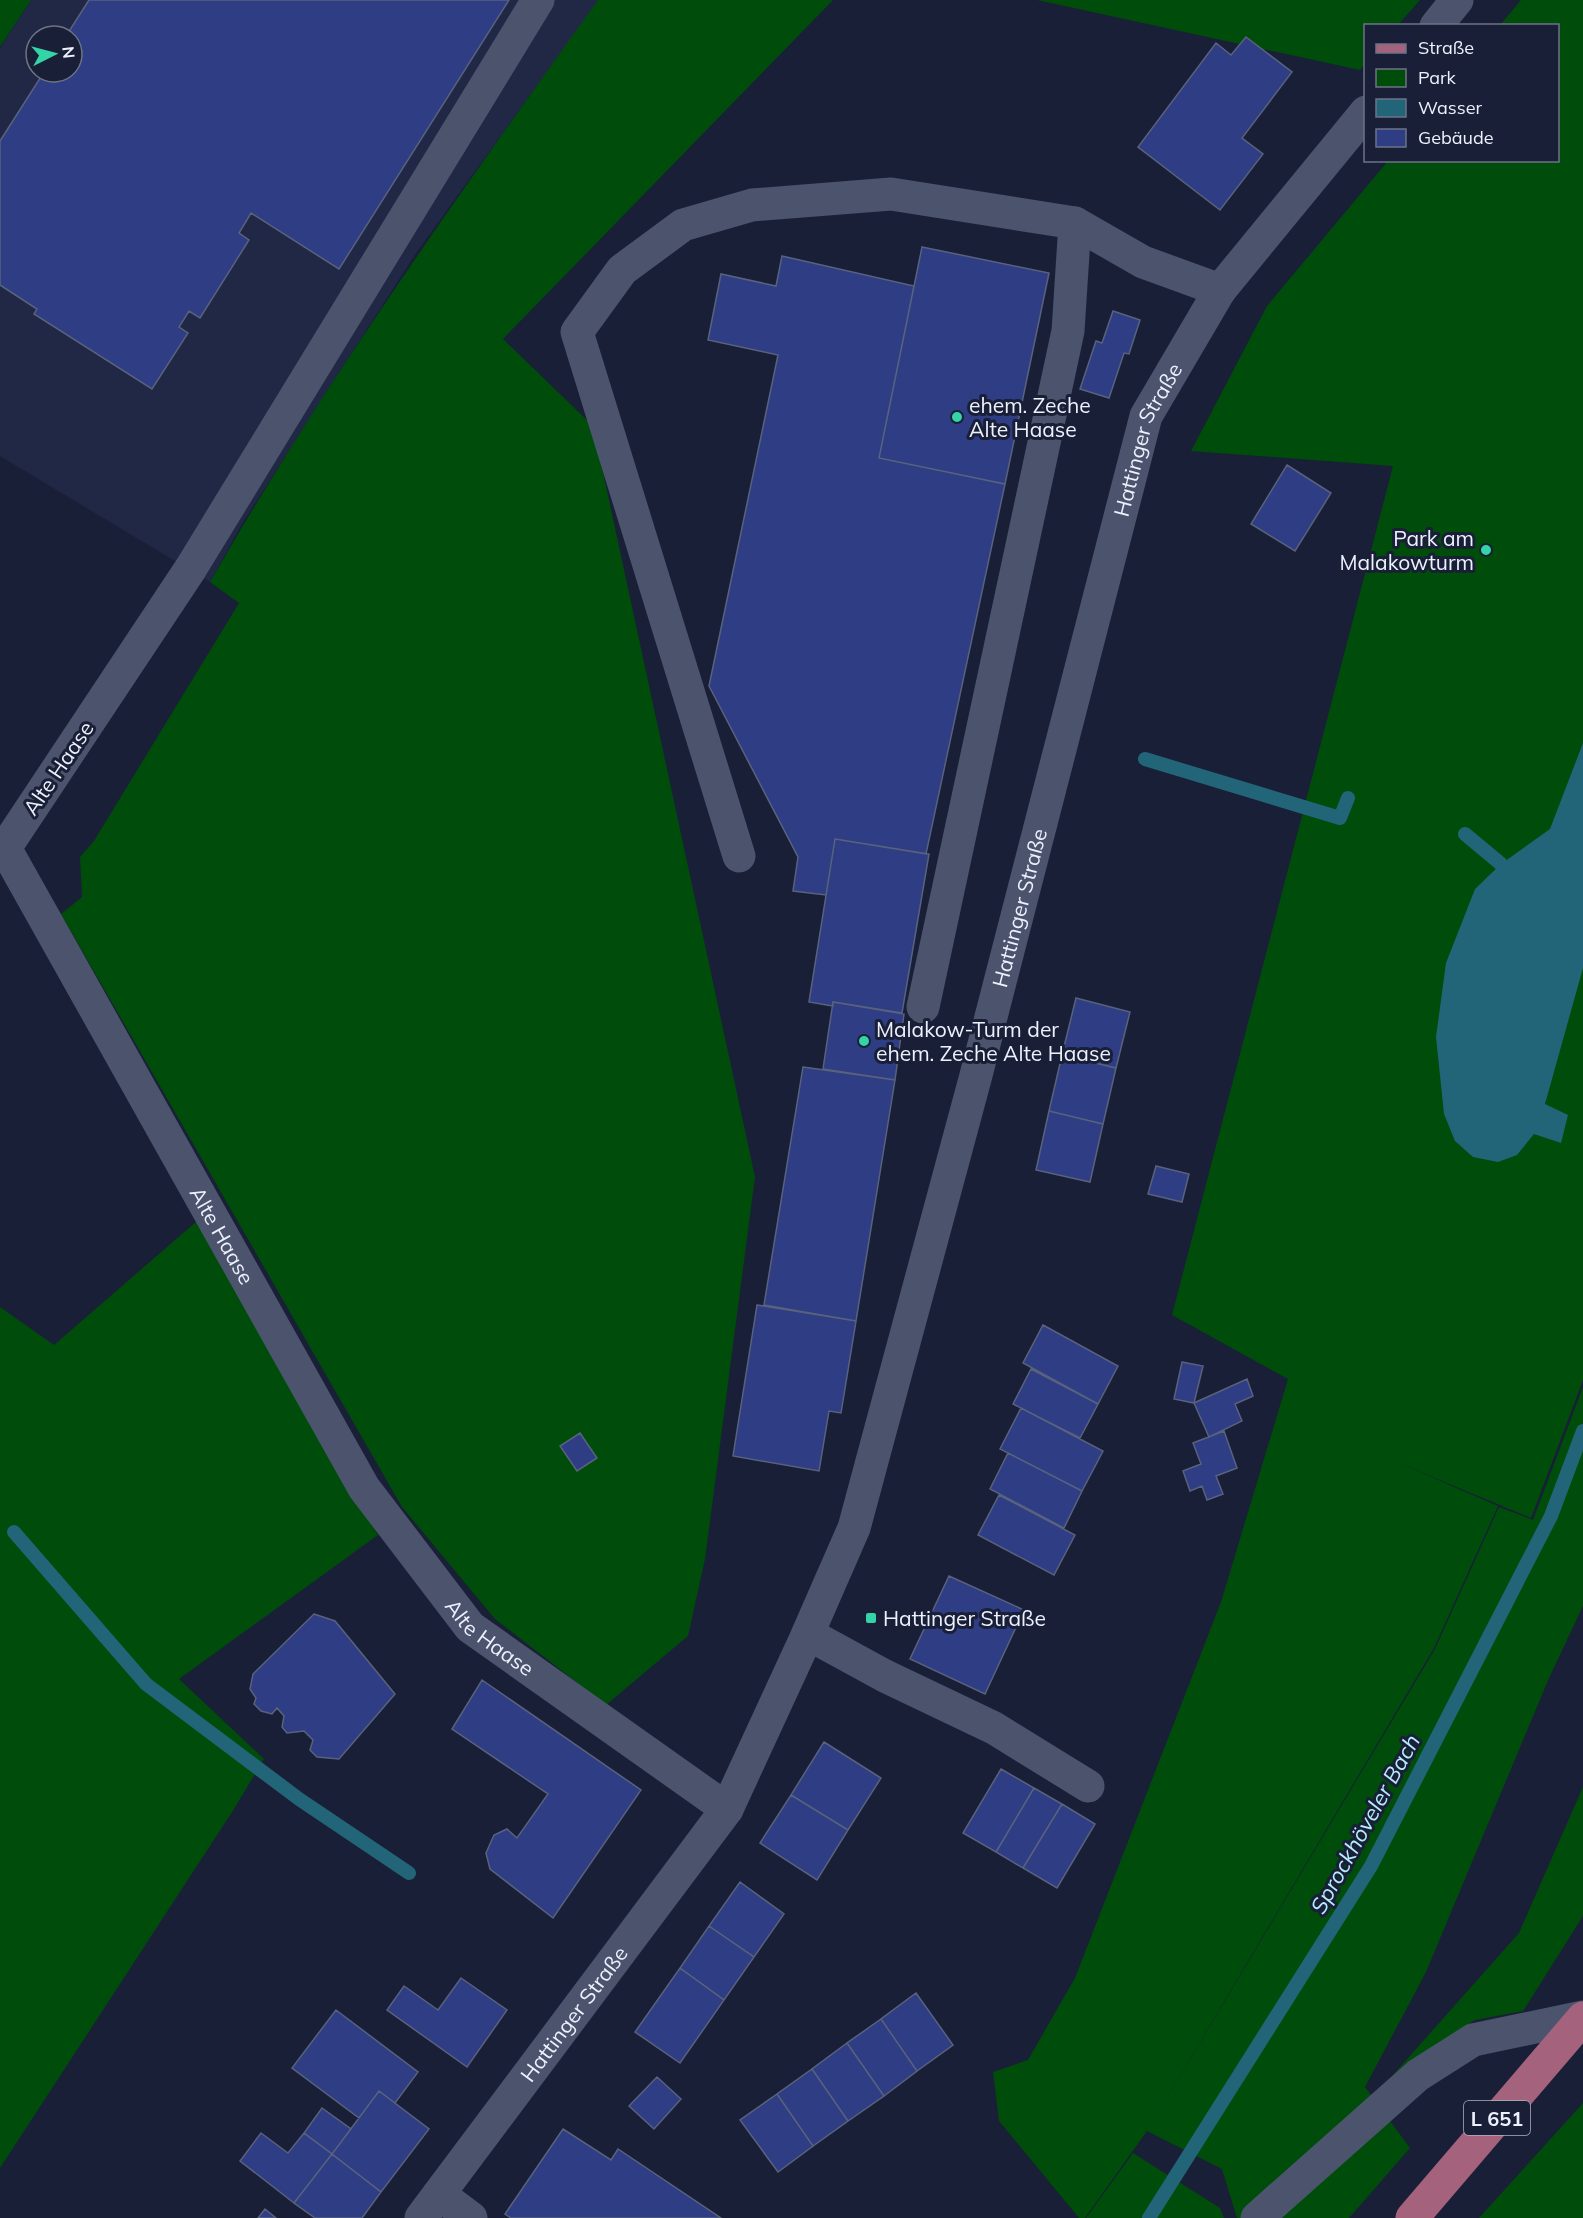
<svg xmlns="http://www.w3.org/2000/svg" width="1583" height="2218" font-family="Mulish,sans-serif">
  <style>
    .built { fill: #202845; fill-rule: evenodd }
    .green { fill: #004c0b }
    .water { fill: #226578 }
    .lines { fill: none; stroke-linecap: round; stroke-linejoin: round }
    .stream { stroke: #226578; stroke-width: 14 }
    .building { fill: #2e3d84; stroke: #59627d; stroke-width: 1.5 }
    .minor { stroke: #4b536d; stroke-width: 33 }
    .major { stroke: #a5627d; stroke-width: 33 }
    .poi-dot { fill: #34d4a8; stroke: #191f36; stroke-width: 2 }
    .labels { text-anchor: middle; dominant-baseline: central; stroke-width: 6; stroke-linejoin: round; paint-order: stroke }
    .shield { fill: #191f36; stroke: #adb2c2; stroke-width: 1.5 }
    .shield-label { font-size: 20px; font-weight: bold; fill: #edf1fe }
    .poi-label { font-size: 21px; fill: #edf1fe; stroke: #191f36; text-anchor: start }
    .street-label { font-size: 21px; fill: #edf1fe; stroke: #191f36 }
    .water-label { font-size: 22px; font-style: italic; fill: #b6ecfe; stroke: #191f36 }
  </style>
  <rect width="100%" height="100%" fill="#191f36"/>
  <path class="built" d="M 31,0 L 599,0 L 416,253 L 242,524 L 210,582 L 0,456 L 0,48 ZM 36,36 L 72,36 L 72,72 L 36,72 Z"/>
  <path class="green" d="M 0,0 L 31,0 L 0,47 Z
    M 598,0 L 833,0 L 503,339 L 593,426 L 755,1177 L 705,1559 L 688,1636 L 606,1705 L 495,1619 L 402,1507 L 61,914 L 82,897 L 80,857 L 94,841 L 239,603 L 210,582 C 326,380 462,190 598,0 Z
    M 1037,0 L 1420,0 L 1398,25 L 1366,26 L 1365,64 L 1360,70 Z
    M 1521,0 L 1583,0 L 1583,1380 L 1531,1518 L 1399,1463 L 1498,1506 L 1434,1648 L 1152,2123 L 1435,1649 L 1499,1507 L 1533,1520 L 1583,1387 L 1583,1606 L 1549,1678 L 1426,1972 L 1365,2087 L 1410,2148 L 1349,2218 L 1237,2218 L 1222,2169 L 1147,2131 L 1085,2218 L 1079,2218 L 999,2121 L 993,2072 L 1028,2060 L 1075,1978 L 1221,1602 L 1288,1379 L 1172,1315 L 1393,466 L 1191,451 L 1267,306 L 1388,161 L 1558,160 L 1558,26 L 1500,25 Z
    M 197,1221 L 378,1535 L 179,1679 L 264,1759 L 234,1809 L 0,2168 L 0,1307 L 54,1345 Z
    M 1583,1787 L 1583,1916 L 1523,2011 L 1475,2020 L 1393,2075 L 1519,1933 Z
    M 1583,2103 L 1583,2218 L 1479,2218 Z
    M 1133,2153 L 1220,2208 L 1224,2218 L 1086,2218 Z"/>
  <path class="water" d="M 1583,743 L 1583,968 L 1545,1104 L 1568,1115 L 1561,1143 L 1534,1134 L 1517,1155 L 1498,1162 L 1473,1157 L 1455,1141 L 1444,1114 L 1436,1037 L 1446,963 L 1475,889 L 1501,864 L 1550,829 Z"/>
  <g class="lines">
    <path class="stream" d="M 1145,759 L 1340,818 L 1348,798
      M 1465,834 L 1501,864
      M 14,1532 L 146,1684 L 299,1799 L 409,1873
      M 1149,2218 L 1371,1866 L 1551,1516 L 1583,1431"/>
  </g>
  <path class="building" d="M 89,0 L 509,0 L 339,269 L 251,213 L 239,233 L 249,240 L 200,318 L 189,311 L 179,327 L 188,333 L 152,389 L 34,314 L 37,309 L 0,285 L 0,141 L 44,72 L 72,72 L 72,36 L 66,36 Z
    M 1246,37 L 1292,72 L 1242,138 L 1263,154 L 1220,210 L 1138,147 L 1216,43 L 1231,55 Z
    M 922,247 L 1049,273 L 1005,484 L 879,458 Z
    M 782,256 L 914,286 L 879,458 L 1005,484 L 926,854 L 835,839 L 826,895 L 793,891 L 798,857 L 709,686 L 778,355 L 708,340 L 721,274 L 776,286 Z
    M 1113,311 L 1140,320 L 1129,354 L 1124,353 L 1109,398 L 1080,389 L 1096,341 L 1102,343 Z
    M 1287,465 L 1331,493 L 1295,551 L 1251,524 Z
    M 835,839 L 929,854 L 902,1013 L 833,1002 L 833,1006 L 809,1002 Z
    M 1076,998 L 1130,1012 L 1116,1068 L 1062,1055 Z
    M 833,1002 L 904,1014 L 895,1080 L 823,1069 Z
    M 1062,1055 L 1116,1068 L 1103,1124 L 1049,1111 Z
    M 803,1067 L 895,1080 L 856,1321 L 764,1305 Z
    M 1049,1111 L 1103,1124 L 1090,1182 L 1036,1170 Z
    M 1156,1166 L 1189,1174 L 1182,1202 L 1148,1194 Z
    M 757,1305 L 856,1321 L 841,1413 L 829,1411 L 819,1471 L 733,1456 Z
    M 1043,1325 L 1118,1366 L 1098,1404 L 1023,1363 Z
    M 1182,1362 L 1203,1366 L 1194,1403 L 1174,1399 Z
    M 1031,1369 L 1098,1404 L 1080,1438 L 1013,1404 Z
    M 1247,1379 L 1253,1396 L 1235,1404 L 1242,1421 L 1209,1437 L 1194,1403 Z
    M 1021,1408 L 1103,1451 L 1082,1491 L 1000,1449 Z
    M 1224,1431 L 1237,1468 L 1216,1476 L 1223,1494 L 1207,1500 L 1202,1486 L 1190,1491 L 1183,1471 L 1201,1464 L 1193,1443 Z
    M 580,1433 L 597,1458 L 577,1471 L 560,1446 Z
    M 1008,1453 L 1082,1491 L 1064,1528 L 990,1489 Z
    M 999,1495 L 1075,1535 L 1054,1575 L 978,1535 Z
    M 949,1576 L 1024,1610 L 985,1694 L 910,1659 Z
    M 314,1614 L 335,1621 L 395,1694 L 339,1759 L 317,1757 L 310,1750 L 313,1740 L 304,1731 L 287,1733 L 282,1727 L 284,1716 L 277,1708 L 272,1714 L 261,1711 L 254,1704 L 256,1698 L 250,1689 L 253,1674 Z
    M 482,1680 L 641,1790 L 553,1918 L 490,1869 L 486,1853 L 494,1835 L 507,1829 L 517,1838 L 548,1794 L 452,1729 Z
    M 824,1742 L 881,1778 L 848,1830 L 791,1795 Z
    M 1001,1769 L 1034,1788 L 996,1852 L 963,1833 Z
    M 1034,1788 L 1062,1804 L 1023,1868 L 996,1852 Z
    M 791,1795 L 848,1830 L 817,1880 L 760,1843 Z
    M 1062,1804 L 1095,1824 L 1057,1888 L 1023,1868 Z
    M 740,1882 L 784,1914 L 754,1957 L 709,1926 Z
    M 709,1926 L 754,1957 L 724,2000 L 680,1968 Z
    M 680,1968 L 724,2000 L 680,2063 L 635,2032 Z
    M 461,1978 L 507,2010 L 467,2067 L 387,2010 L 404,1986 L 438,2010 Z
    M 916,1993 L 953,2045 L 917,2071 L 881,2019 Z
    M 336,2010 L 418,2072 L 395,2103 L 379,2091 L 359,2118 L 292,2068 Z
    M 881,2019 L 917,2071 L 884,2096 L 847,2043 Z
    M 847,2043 L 884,2096 L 848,2121 L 812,2069 Z
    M 812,2069 L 848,2121 L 813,2146 L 777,2094 Z
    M 657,2077 L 681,2099 L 654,2129 L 629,2106 Z
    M 379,2091 L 429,2129 L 381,2192 L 332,2154 Z
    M 777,2094 L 813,2146 L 778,2172 L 740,2120 Z
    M 322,2108 L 351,2129 L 332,2154 L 304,2133 Z
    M 563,2129 L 611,2160 L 618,2149 L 721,2218 L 511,2218 L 505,2214 Z
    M 261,2133 L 288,2153 L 304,2133 L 332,2154 L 294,2203 L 240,2161 Z
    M 332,2154 L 381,2192 L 362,2218 L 315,2218 L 294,2203 Z
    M 265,2209 L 276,2218 L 258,2218 Z"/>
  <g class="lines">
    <g class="minor">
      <path id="s1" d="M 538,0 L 191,568 L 5,848 L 364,1488 L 470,1627 L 727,1809"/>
      <path d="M 1436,26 L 1457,0"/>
      <path d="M 739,856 L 577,332 L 622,270 L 683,225 L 752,205 L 891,194 L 1075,223 L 1143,262 L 1220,290"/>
      <path d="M 923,1007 L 1068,331 L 1075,223"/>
      <path d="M 808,1634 L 885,1676 L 994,1728 L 1088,1786"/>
      <path d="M 439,2194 L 471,2218"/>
      <path id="s2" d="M 421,2218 L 727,1809 L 805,1640 L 854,1528 L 975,1079 L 1146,416 L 1220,290 L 1366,112"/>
      <path d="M 1257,2218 L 1418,2075 L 1473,2040 L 1583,2017"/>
    </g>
    <path class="major" d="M 1412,2218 L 1583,2018"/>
  </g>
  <g class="poi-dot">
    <circle cx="957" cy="417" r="6"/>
    <circle cx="1486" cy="550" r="6"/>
    <circle cx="864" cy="1041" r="6"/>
    <rect x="865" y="1612" width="12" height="12" rx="3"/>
  </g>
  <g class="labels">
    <rect class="shield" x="1464" y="2101" width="66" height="34" rx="4.5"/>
    <g class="shield-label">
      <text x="1497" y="2118">L 651</text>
    </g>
    <g class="poi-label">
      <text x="969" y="405">ehem. Zeche<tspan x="969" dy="24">Alte Haase</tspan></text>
      <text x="1474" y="538" text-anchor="end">Park am<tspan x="1474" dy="24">Malakowturm</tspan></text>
      <text x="876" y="1029">Malakow-Turm der<tspan x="876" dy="24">ehem. Zeche Alte Haase</tspan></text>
      <text x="883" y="1618">Hattinger Straße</text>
    </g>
    <g class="street-label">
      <text stroke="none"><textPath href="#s2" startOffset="1947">Hattinger Straße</textPath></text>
      <text transform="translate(58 768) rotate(-56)">Alte Haase</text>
      <text stroke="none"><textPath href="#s2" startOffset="1461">Hattinger Straße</textPath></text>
      <text stroke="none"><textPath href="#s1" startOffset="1446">Alte Haase</textPath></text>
      <text stroke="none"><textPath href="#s1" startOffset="1932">Alte Haase</textPath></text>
      <text stroke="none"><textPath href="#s2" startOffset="255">Hattinger Straße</textPath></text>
    </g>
    <g class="water-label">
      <text transform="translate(1365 1824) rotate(-61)">Sprockhöveler Bach</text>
    </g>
  </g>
  <rect x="1364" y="24" width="195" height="138" fill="#191f36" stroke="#6e7386" stroke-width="1.5"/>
  <rect x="1376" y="44" width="30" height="9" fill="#a5627d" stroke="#6e7386" stroke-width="1.5"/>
  <text x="1418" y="54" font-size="18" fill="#edf1fe">Straße</text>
  <rect x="1376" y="69" width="30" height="18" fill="#004c0b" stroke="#6e7386" stroke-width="1.5"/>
  <text x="1418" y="84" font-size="18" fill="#edf1fe">Park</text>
  <rect x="1376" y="99" width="30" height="18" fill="#226578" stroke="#6e7386" stroke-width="1.5"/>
  <text x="1418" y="114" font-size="18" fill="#edf1fe">Wasser</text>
  <rect x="1376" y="129" width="30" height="18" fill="#2e3d84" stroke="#6e7386" stroke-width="1.5"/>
  <text x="1418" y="144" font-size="18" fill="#edf1fe">Gebäude</text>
  <g transform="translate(54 54) rotate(84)"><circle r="28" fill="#191f36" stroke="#6e7386" stroke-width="1.5"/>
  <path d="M0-4.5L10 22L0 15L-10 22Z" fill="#34d4a8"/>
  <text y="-9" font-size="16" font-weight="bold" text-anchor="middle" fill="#edf1fe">N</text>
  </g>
</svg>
